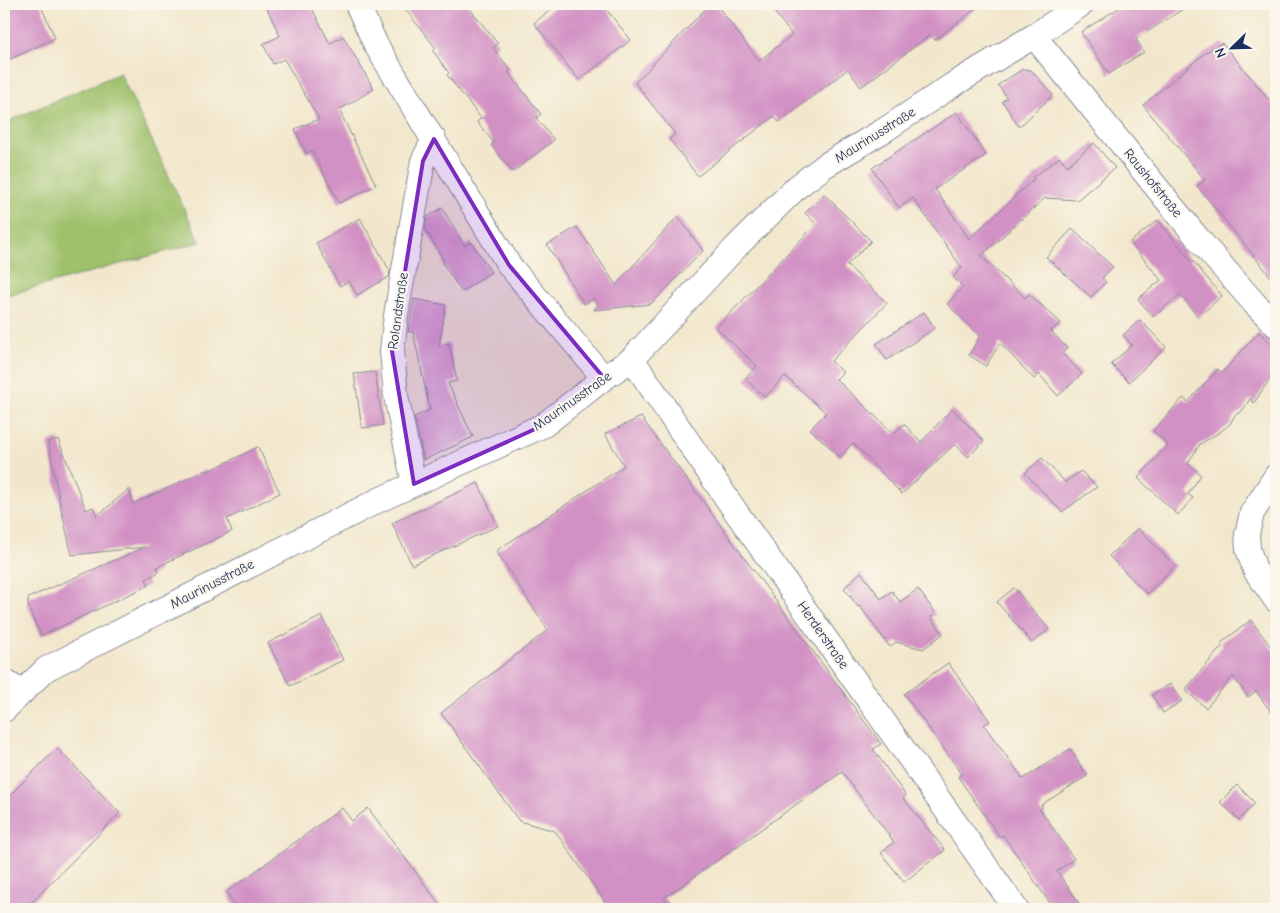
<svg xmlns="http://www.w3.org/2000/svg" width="1280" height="913" font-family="'Comic Neue',sans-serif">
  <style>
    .green { fill: #9ec16a; stroke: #5c7864 }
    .building { fill: #d291c4 }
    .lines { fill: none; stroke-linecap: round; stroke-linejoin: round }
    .street-casing { stroke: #868b95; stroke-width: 26 }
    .street { stroke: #fff; stroke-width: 24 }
    .marked { fill: #7b2cbf; fill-opacity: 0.2; stroke: #7b2cbf; stroke-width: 4; stroke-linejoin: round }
    .labels { text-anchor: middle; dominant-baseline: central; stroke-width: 4.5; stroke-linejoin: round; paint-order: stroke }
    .street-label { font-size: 14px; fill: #1b2f5e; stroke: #fbf7ec }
  </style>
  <rect width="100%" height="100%" fill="#fbf7ec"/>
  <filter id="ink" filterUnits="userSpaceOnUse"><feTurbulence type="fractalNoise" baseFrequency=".02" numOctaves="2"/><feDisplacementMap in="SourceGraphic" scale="10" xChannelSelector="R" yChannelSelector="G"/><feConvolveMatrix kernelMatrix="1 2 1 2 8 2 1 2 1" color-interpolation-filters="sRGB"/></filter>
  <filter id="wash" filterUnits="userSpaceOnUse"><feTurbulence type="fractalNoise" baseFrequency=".0096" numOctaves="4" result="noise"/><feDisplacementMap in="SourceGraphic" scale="20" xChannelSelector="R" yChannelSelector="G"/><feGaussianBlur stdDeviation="1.12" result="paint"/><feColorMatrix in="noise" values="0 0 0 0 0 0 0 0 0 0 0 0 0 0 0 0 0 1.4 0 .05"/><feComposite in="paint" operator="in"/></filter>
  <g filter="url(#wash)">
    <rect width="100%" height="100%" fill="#f2e7cc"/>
    <path class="green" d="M 120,73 L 200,242 L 4,296 L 4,123 Z"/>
    <g id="blocks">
      <path class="building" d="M 18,4 L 40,4 L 55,38 L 4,62 L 4,10 Z
        M 265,4 L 310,4 L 330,44 L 343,36 L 374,89 L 339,110 L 376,185 L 339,203 L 312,151 L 306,153 L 295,129 L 319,119 L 284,59 L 273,64 L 263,44 L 280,36 Z
        M 401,4 L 466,4 L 498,44 L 493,48 L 511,70 L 508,72 L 541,114 L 536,118 L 554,140 L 513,172 L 491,145 L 494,143 L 477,122 L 481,118 L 447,75 L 449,73 L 433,51 L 436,48 Z
        M 558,4 L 602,4 L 631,40 L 579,80 L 534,23 Z
        M 710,4 L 716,4 L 759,61 L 792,35 L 768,4 L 982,4 L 935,40 L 930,35 L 861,87 L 848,69 L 779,122 L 774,116 L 698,176 L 669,139 L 675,134 L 635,83 Z
        M 1125,4 L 1191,4 L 1136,39 L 1144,52 L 1109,74 L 1081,32 Z
        M 1222,43 L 1276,108 L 1276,283 L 1197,186 L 1205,180 L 1143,105 L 1206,52 Z
        M 1023,69 L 1031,70 L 1053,95 L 1019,127 L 1002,101 L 1007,98 L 998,85 Z
        M 957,112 L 986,155 L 935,189 L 969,239 L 1034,179 L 1033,177 L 1060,157 L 1067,166 L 1094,143 L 1115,168 L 1077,200 L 1045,198 L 981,256 L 1025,298 L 1029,294 L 1061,323 L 1051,331 L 1067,348 L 1062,353 L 1082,374 L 1058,396 L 1039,374 L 1034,379 L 1000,343 L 986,366 L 969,355 L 980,336 L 947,304 L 963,287 L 953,277 L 962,268 L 913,198 L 899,208 L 872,168 Z
        M 824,194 L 871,241 L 847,265 L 887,303 L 831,361 L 843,372 L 836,379 L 894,434 L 904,424 L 921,442 L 952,409 L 984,441 L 968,457 L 955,444 L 902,494 L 853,443 L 840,457 L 810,429 L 826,413 L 785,376 L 765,397 L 745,379 L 757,366 L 716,328 L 816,224 L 805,213 Z
        M 442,208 L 465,246 L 471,242 L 491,272 L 462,292 L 442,262 L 444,261 L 425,229 L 427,217 Z
        M 678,216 L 703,251 L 651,304 L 594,310 L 598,305 L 594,299 L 584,304 L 547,245 L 577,227 L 616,285 Z
        M 360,218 L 390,271 L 389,277 L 357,295 L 349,281 L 340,286 L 316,243 Z
        M 1158,220 L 1192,262 L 1193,261 L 1222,296 L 1198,317 L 1180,294 L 1153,317 L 1138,299 L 1161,280 L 1130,242 Z
        M 1072,229 L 1113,267 L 1102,278 L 1106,282 L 1091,297 L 1046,257 Z
        M 414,299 L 446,305 L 439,346 L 449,343 L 457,381 L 448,383 L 473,437 L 424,460 L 414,417 L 430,410 L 413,332 L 408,332 Z
        M 924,312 L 935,328 L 887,360 L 876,344 Z
        M 1140,320 L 1166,347 L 1129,382 L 1111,364 L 1132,345 L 1123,335 Z
        M 1259,332 L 1276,348 L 1276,373 L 1267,383 L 1254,403 L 1250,399 L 1242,411 L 1235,415 L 1230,424 L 1220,432 L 1200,444 L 1188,463 L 1201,475 L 1188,494 L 1193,498 L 1178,515 L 1138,478 L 1168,445 L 1153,431 L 1183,398 L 1188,402 L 1218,369 L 1222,373 Z
        M 375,372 L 383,425 L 362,428 L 354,374 Z
        M 641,417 L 881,744 L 873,749 L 906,796 L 903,798 L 945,850 L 904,882 L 881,853 L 894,842 L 842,772 L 664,898 L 672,909 L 610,909 L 555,831 L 519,821 L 441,713 L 548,630 L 496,551 L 624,466 L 605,434 Z
        M 58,439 L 86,510 L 93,507 L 97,516 L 129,489 L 133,504 L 206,470 L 207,472 L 258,447 L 280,493 L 227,519 L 232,531 L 157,567 L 159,572 L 146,579 L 149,585 L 41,636 L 28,606 L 28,598 L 145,547 L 72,555 L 60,504 L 48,442 Z
        M 1042,458 L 1065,482 L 1081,471 L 1097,487 L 1062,512 L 1025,473 Z
        M 478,483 L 498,526 L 412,565 L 392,523 Z
        M 1138,528 L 1175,566 L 1147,594 L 1109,556 Z
        M 861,572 L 881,599 L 892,591 L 900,602 L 918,589 L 936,614 L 931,617 L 943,634 L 923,649 L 896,642 L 890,647 L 860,606 L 858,607 L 844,588 Z
        M 1014,588 L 1049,629 L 1032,643 L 997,602 Z
        M 322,616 L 343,660 L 290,686 L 268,643 Z
        M 1251,620 L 1276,654 L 1276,719 L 1256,691 L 1248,697 L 1233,676 L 1206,708 L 1185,690 L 1223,645 L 1221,643 Z
        M 948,663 L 990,721 L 984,725 L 1023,779 L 1070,749 L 1087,776 L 1041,805 L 1043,807 L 1040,809 L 1074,859 L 1057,871 L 1083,909 L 1054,909 L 1003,835 L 1000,837 L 958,777 L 962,774 L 904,694 Z
        M 1170,684 L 1182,701 L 1163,713 L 1152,695 Z
        M 57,748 L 120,813 L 25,909 L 4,909 L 4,801 Z
        M 1237,785 L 1255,803 L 1239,820 L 1220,802 Z
        M 342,808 L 352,821 L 368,808 L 443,909 L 236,909 L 227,892 Z"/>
    </g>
  </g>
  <g filter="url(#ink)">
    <use href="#blocks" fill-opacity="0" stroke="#868b95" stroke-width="1"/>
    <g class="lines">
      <defs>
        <path id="street" d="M 357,4 L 376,45 L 509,265 L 604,378
          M 1034,36 L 1200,241 L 1255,304 L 1276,325
          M 632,359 L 736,512 L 1016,909
          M 1276,476 L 1252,513 L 1247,534 L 1248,549 L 1255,570 L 1276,600
          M 414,484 L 396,396 L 392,351 L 396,315 L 423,161 L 434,139
          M 4,681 L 21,692
          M 4,710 L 46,669 L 379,500 L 544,425 L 604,378 L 632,359 L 737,246 L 797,187 L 826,165 L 886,129 L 951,86 L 1034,36 L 1082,4"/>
      </defs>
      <use href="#street" class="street-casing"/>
      <use href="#street" class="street"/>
    </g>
  </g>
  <path class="marked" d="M 434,139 L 509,265 L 604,378 L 544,425 L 414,484 L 392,351 L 423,161 Z"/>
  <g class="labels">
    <g class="street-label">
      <text transform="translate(875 135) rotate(-32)">Maurinusstraße</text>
      <text transform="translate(1153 183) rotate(51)">Raushofstraße</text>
      <text transform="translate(398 311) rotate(-82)">Rolandstraße</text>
      <text transform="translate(572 401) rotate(-35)">Maurinusstraße</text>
      <text transform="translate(212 584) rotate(-27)">Maurinusstraße</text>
      <text transform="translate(823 635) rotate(55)">Herderstraße</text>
    </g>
  </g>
  <rect width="1280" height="913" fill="none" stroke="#fbf7ec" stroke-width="20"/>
  <g transform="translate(1232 48) rotate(247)" stroke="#fbf7ec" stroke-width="4" paint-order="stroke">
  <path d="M0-4L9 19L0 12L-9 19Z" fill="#1b2f5e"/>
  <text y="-8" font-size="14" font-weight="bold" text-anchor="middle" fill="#1b2f5e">N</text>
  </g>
</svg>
